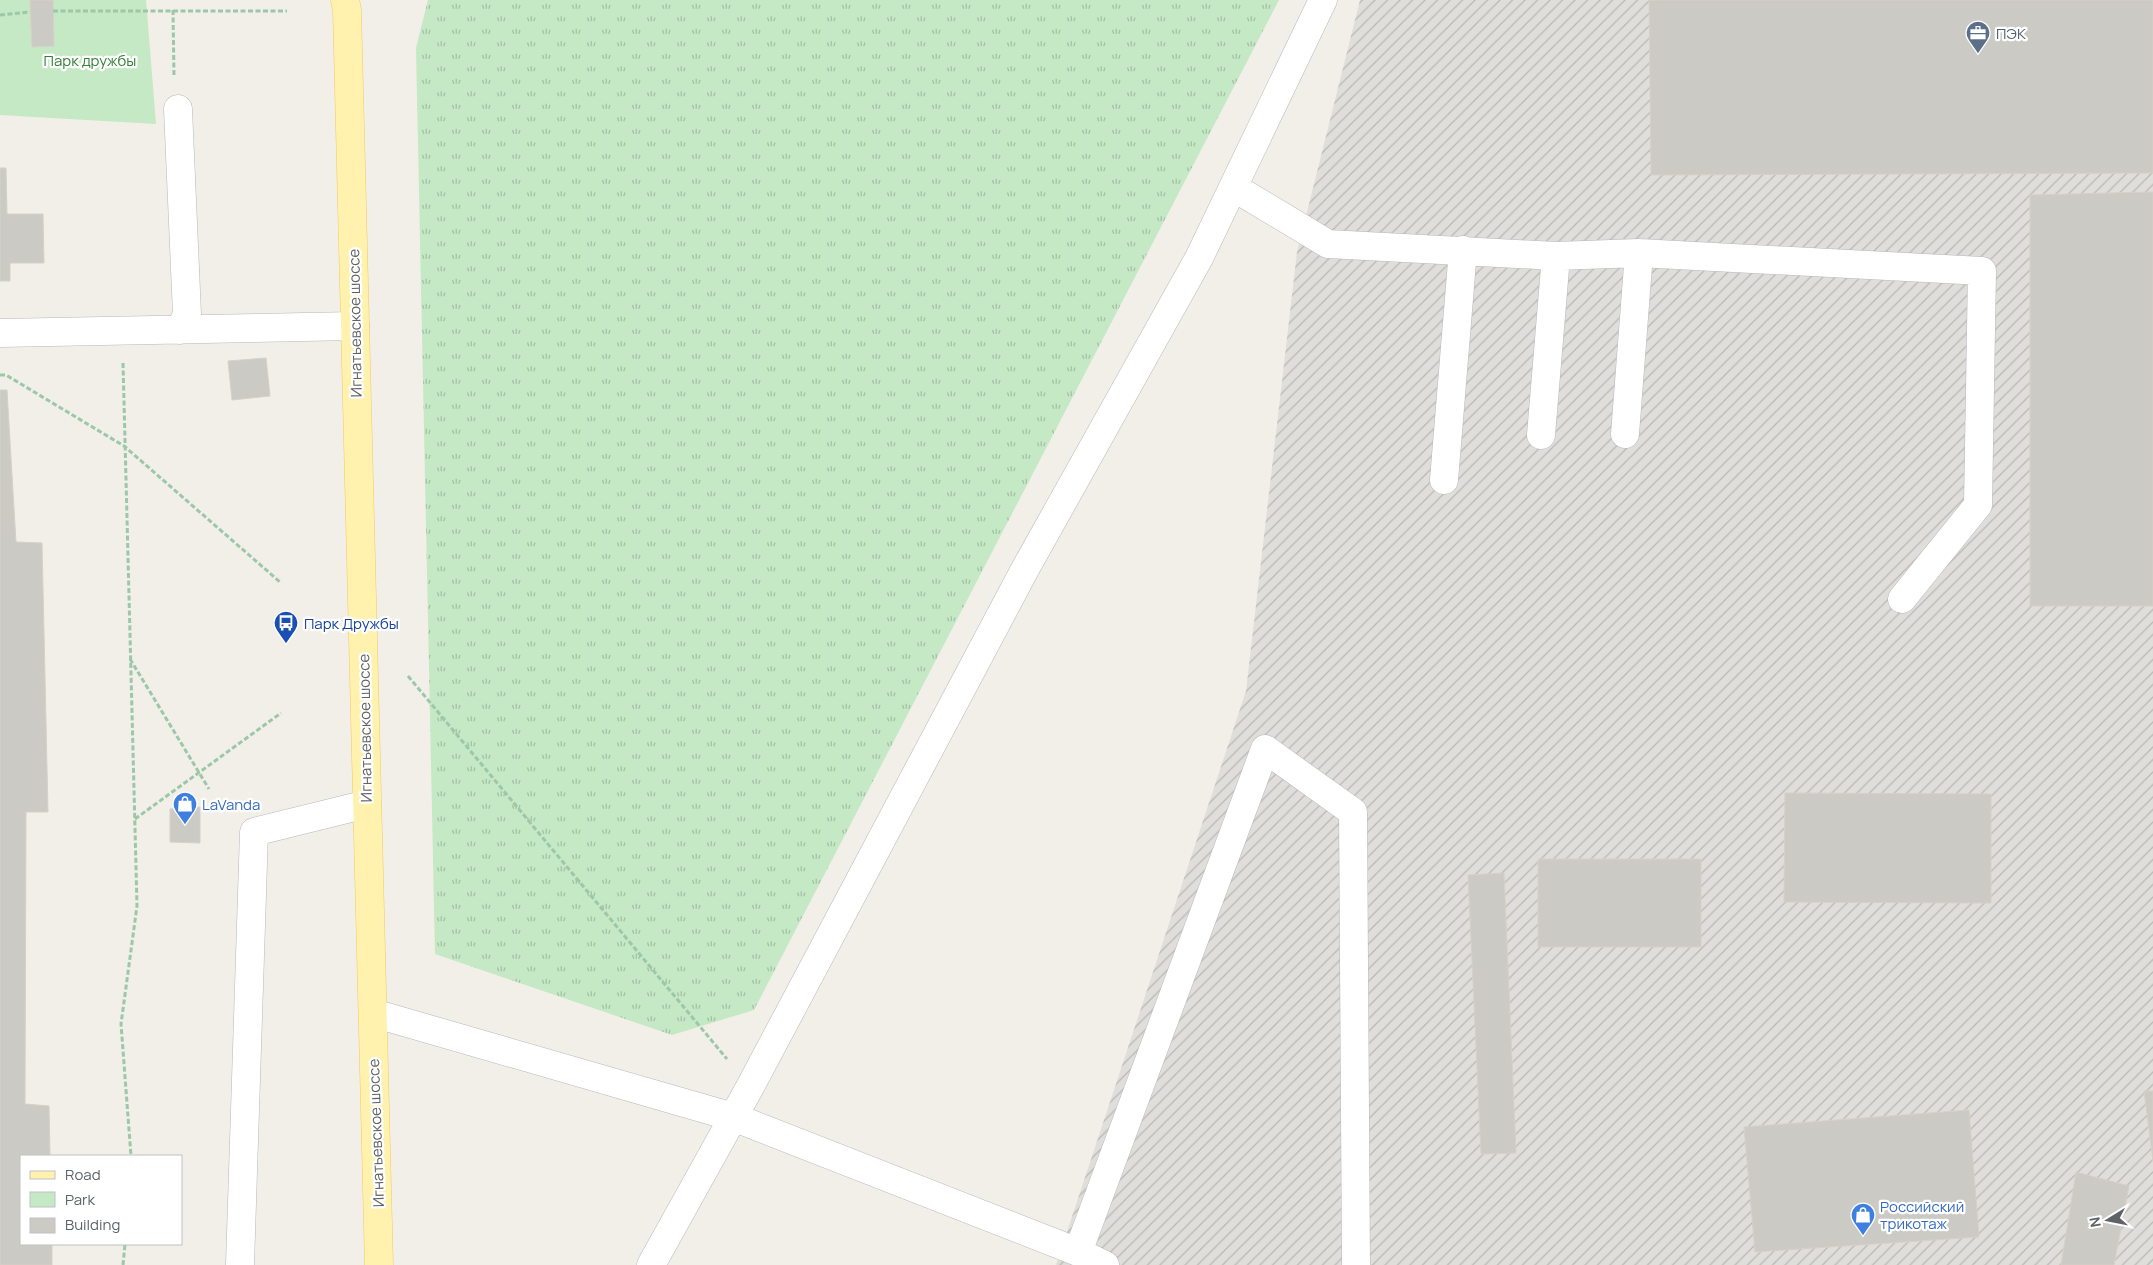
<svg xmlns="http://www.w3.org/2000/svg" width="2153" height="1265" font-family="Manrope,sans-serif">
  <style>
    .industrial { fill: url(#industrial-furrows) }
    .grass { fill: url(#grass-tufts) }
    .park { fill: #c5e8c5 }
    .building { fill: #cccac5; stroke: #d6d1c6 }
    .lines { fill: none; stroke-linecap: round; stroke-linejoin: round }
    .minor-casing { stroke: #b5b8bc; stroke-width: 29 }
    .major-casing { stroke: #f2c960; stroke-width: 29 }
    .path { stroke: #9cc7a9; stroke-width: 3; stroke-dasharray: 5 2.5; stroke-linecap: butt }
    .minor { stroke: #fff; stroke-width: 28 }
    .major { stroke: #fff2af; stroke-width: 28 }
    .labels { text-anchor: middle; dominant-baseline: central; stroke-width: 4.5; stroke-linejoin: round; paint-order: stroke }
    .service-label { font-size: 15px; fill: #4e5e75; stroke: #fff; text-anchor: start }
    .park-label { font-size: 15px; fill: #348238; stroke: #fff }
    .street-label { font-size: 15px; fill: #5f6368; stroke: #fff }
    .transit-label { font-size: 15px; fill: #164399; stroke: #fff; text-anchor: start }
    .shop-label { font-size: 15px; fill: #366cbe; stroke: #fff; text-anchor: start }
  </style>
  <defs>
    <pattern id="industrial-furrows" width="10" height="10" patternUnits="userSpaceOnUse" patternTransform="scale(1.25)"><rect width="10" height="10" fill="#e0deda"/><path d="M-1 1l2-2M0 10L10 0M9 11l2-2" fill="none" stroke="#b9b8b5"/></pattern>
    <pattern id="grass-tufts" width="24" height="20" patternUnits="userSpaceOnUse" patternTransform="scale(1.25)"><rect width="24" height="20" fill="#c5e8c5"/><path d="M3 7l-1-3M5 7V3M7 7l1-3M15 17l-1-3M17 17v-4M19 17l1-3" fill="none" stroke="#a3c0a4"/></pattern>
  </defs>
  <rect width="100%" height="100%" fill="#f1efe8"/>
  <path class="industrial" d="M 1360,0 L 2153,0 L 2153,1265 L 1056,1265 L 1246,691 L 1297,252 Z"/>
  <path class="grass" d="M 428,0 L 1279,0 L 754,1010 L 672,1035 L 435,954 L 416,48 Z"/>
  <path class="park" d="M 0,0 L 146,0 L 156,124 L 0,115 Z"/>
  <path class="building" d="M 30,0 L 53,0 L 54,46 L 32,47 Z
    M 1649,0 L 2153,0 L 2153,173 L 1651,175 Z
    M 0,168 L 6,168 L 7,214 L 43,214 L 44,263 L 10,263 L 10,281 L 0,281 Z
    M 2153,192 L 2153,606 L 2030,606 L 2030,195 Z
    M 266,358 L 270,396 L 232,400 L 228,361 Z
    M 0,390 L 7,390 L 16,542 L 42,543 L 48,812 L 26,812 L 25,1104 L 49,1106 L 50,1156 L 21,1156 L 21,1244 L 52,1244 L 52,1265 L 0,1265 Z
    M 1785,793 L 1991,794 L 1991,903 L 1784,902 Z
    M 200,807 L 200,843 L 170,842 L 170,809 Z
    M 1538,859 L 1701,859 L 1701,947 L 1538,947 Z
    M 1504,873 L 1516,1153 L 1481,1154 L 1468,875 Z
    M 2144,1091 L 2153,1091 L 2153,1161 Z
    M 1969,1110 L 1979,1237 L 1755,1252 L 1744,1127 Z
    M 2076,1172 L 2129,1186 L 2114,1265 L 2061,1265 Z"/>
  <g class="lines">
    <defs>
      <path id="minor" d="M 178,109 L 187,314 L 180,330
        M 1233,187 L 1328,244 L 1556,256 L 1639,253 L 1982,271 L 1978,505 L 1902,599
        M 0,333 L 355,326
        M 1625,434 L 1639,253
        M 1541,435 L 1556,256
        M 1444,480 L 1463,250
        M 373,1013 L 733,1117 L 1078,1252 L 1105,1265
        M 1078,1252 L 1265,749 L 1353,812 L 1356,1265
        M 240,1265 L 254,832 L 367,804
        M 651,1265 L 750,1087 L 1024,571 L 1199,258 L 1323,0"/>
      <path id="major" d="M 345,0 L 347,10 L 379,1265"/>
    </defs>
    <use href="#minor" class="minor-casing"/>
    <use href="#major" class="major-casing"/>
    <path class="path" d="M 173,10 L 174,77
      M 53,11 L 287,11
      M 0,15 L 30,12
      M 123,363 L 137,906 L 121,1024 L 131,1156
      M 0,375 L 6,375 L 124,446 L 280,582
      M 130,659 L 209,789
      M 408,676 L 727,1059
      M 135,819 L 281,713
      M 123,1265 L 125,1244"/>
    <use href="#minor" class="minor"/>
    <use href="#major" class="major"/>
  </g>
  <defs>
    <symbol id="office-pin" viewBox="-11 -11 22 30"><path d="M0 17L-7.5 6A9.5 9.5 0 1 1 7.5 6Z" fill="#5c6f8a" stroke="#fff"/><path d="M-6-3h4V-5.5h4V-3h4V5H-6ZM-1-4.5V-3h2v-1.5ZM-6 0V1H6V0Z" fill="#fff"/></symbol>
    <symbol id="bus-pin" viewBox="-11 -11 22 30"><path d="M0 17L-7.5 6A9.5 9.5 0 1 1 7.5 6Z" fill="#1a4fb4" stroke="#fff"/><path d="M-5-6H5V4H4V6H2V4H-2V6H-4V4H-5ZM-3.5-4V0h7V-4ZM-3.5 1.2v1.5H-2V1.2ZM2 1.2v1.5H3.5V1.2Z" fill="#fff"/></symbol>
    <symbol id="shop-pin" viewBox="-11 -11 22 30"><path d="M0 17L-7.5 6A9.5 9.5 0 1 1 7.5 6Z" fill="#3f7fe0" stroke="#fff"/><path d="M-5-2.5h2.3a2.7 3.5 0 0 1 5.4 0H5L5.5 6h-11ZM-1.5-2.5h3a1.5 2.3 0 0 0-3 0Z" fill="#fff"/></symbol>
  </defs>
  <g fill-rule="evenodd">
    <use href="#office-pin" x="1964" y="19" width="28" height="38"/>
    <use href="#bus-pin" x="272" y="609" width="28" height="38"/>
    <use href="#shop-pin" x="171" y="790" width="28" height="38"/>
    <use href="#shop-pin" x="1849" y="1201" width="28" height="38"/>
  </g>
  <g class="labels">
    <g class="service-label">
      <text x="1996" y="33">ПЭК</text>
    </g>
    <g class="park-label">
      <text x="90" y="60">Парк дружбы</text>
    </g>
    <g class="street-label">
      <text transform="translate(355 323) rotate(-91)">Игнатьевское шоссе</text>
      <text transform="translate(365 728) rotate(-91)">Игнатьевское шоссе</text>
      <text transform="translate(376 1133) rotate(-92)">Игнатьевское шоссе</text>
    </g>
    <g class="transit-label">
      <text x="304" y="623">Парк Дружбы</text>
    </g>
    <g class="shop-label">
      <text x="202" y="804">LaVanda</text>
      <text x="1880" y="1206">Российский<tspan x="1880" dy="17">трикотаж</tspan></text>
    </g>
  </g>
  <rect x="20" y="1155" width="162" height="90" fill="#ffffff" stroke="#bfc1c3"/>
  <rect x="30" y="1171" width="25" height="8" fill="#fff2af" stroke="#bfc1c3"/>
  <text x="65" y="1180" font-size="15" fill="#5f6368">Road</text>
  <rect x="30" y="1192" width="25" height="15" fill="#c5e8c5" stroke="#bfc1c3"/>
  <text x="65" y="1205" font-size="15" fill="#5f6368">Park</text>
  <rect x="30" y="1218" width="25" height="15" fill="#cccac5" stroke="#bfc1c3"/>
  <text x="65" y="1230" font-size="15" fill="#5f6368">Building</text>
  <g transform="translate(2108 1220) rotate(260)" stroke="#ffffff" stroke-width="4" paint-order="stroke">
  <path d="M0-4L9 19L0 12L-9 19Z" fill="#5f6368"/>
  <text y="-8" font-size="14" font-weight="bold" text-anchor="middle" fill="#5f6368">N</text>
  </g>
</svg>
